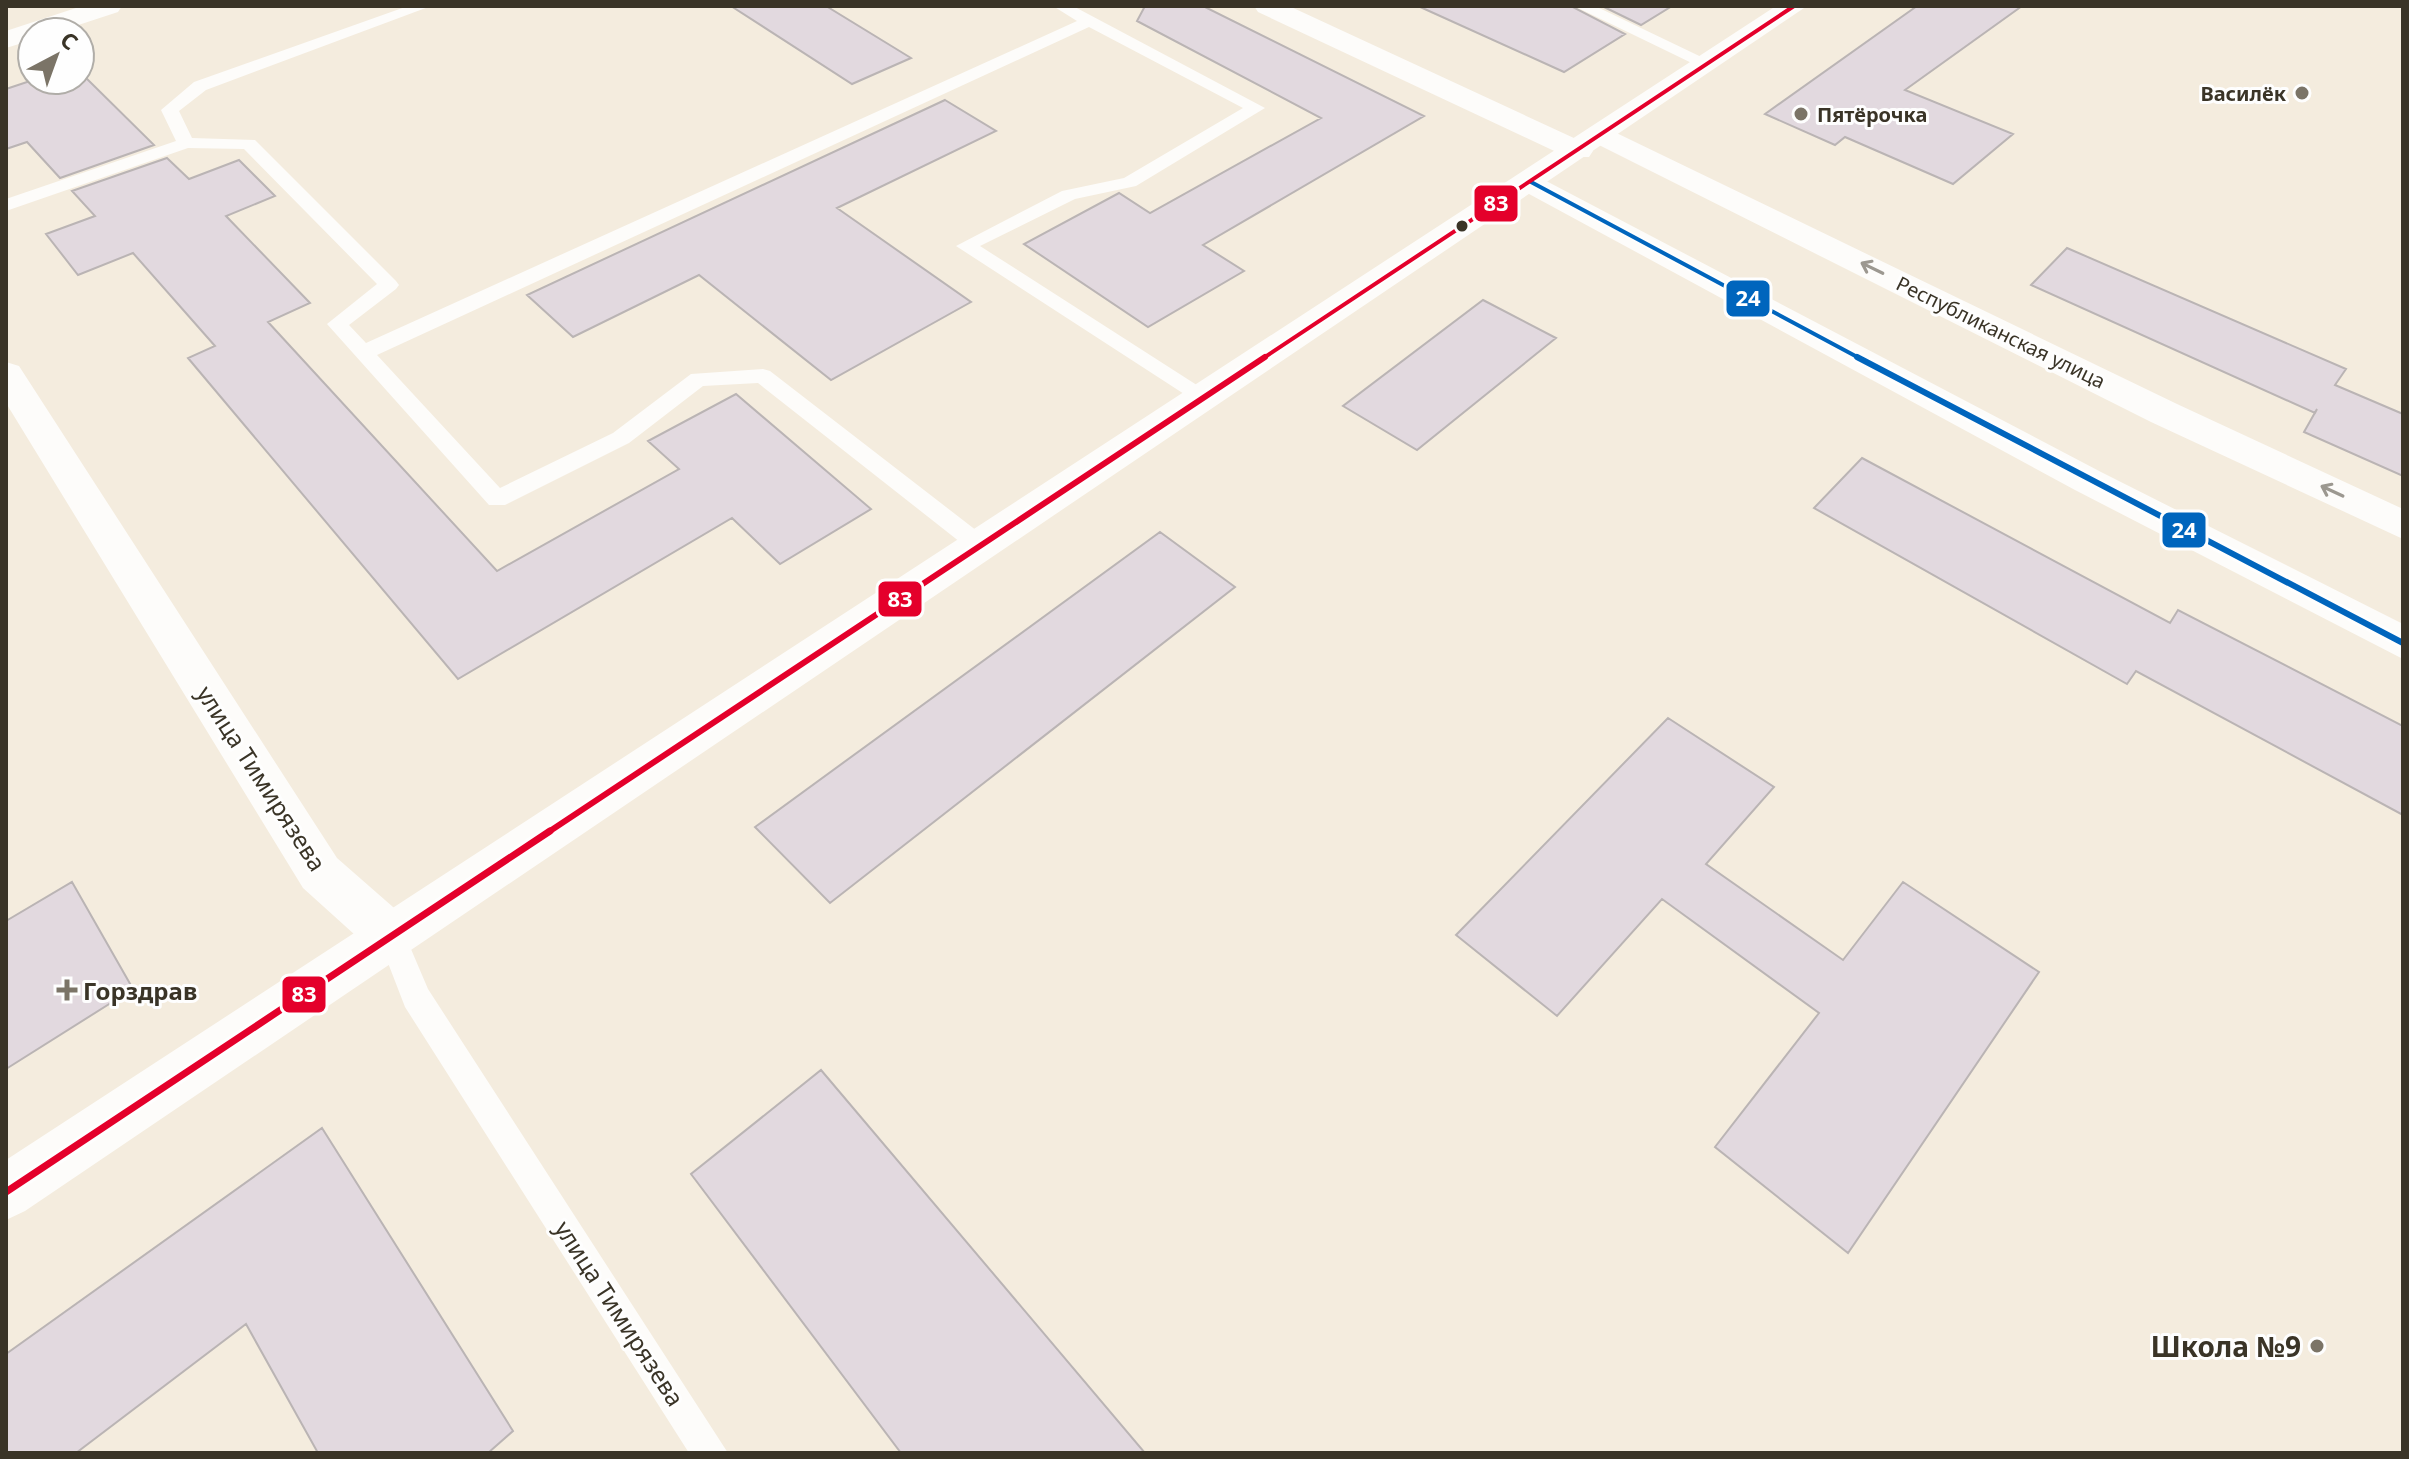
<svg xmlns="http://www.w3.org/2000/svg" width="2409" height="1459" font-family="'Noto Sans',sans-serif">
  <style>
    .building { fill: #e2d9df; stroke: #bab4b4; stroke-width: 2 }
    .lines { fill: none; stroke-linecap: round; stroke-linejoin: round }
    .service { fill: #fdfcfa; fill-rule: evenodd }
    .minor { fill: #fdfcfa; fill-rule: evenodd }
    .tertiary { fill: #fdfcfa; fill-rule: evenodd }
    .bus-1-far1-casing { stroke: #fefefe; stroke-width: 8 }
    .bus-1-casing { stroke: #fefefe; stroke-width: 12 }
    .bus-2-far2-casing { stroke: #fefefe; stroke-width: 8 }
    .bus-2-far1-casing { stroke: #fefefe; stroke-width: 12 }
    .bus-2-casing { stroke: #fefefe; stroke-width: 13 }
    .bus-1-far1 { stroke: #0065bd; stroke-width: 4 }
    .bus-1 { stroke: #0065bd; stroke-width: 6 }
    .bus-2-far2 { stroke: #e4002b; stroke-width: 4 }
    .bus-2-far1 { stroke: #e4002b; stroke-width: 6 }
    .bus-2 { stroke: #e4002b; stroke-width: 7 }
    .oneway { stroke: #9c9890 }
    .poi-dot { fill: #7b7467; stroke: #fefefe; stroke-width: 3 }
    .bus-dot { fill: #3a3427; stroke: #fefefe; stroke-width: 3 }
    .labels { text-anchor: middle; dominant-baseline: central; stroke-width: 6; stroke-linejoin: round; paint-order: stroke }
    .far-poi-label { font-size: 20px; font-weight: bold; fill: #3a3427; stroke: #fefefe; text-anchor: end }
    .far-street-label { font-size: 20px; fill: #3a3427; stroke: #fefefe }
    .street-label { font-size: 24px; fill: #3a3427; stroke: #fefefe }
    .poi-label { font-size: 24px; font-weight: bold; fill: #3a3427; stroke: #fefefe; text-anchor: start }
    .near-poi-label { font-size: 28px; font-weight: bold; fill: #3a3427; stroke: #fefefe; text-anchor: end }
    .line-badge { stroke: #fefefe; stroke-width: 3 }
    .badge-label { font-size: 22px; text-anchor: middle; font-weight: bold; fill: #fff }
  </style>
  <rect width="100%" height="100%" fill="#f4ecde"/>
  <path class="building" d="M 731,6 L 826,6 L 911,58 L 852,84 Z
    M 1145,6 L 1203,6 L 1424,116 L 1203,245 L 1244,271 L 1148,327 L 1024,244 L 1119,193 L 1150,213 L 1321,118 L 1137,21 Z
    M 1418,6 L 1571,6 L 1625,34 L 1564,72 Z
    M 1602,6 L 1672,6 L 1641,25 Z
    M 1917,6 L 2022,6 L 1905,90 L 2013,134 L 1953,184 L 1845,137 L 1835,145 L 1765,114 Z
    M 80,72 L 154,145 L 60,178 L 27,142 L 6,149 L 6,89 L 33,80 L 80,80 Z
    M 945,100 L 996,131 L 837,208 L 971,302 L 831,380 L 699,275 L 573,337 L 527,295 Z
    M 167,158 L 189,179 L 239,160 L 275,196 L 226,216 L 310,303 L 268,322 L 497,571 L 679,469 L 648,441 L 736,394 L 871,509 L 780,564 L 732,518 L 458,679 L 188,358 L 215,346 L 133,253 L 78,275 L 46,234 L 95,216 L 72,191 Z
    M 2067,248 L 2346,369 L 2335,385 L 2403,414 L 2403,476 L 2304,432 L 2317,409 L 2315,413 L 2031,285 Z
    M 1483,300 L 1556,338 L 1417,450 L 1343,406 Z
    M 1862,458 L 2170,623 L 2178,610 L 2403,726 L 2403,815 L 2136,671 L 2127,684 L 1814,508 Z
    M 1160,532 L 1235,587 L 830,903 L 755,827 Z
    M 1668,718 L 1774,787 L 1706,864 L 1843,960 L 1903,882 L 2039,972 L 1848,1253 L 1715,1147 L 1819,1013 L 1662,899 L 1557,1016 L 1456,935 Z
    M 72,882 L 133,989 L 6,1069 L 6,921 Z
    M 821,1070 L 1145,1453 L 901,1453 L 691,1174 Z
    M 322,1128 L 513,1431 L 488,1453 L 318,1453 L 246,1324 L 76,1453 L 6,1453 L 6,1354 Z"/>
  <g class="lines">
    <path class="service" d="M 408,6 L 431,6 L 206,90 L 179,111 L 192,138 L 255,140 L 396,281 L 399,285 L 396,289 L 349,325 L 366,343 L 1077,21 L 1053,6 L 1073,6 L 1265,108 L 1136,186 L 1075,199 L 980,246 L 1217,398 L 1206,405 L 1198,403 L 956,246 L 1062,191 L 1124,178 L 1243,108 L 1089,27 L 377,355 L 500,488 L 613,433 L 691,374 L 763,369 L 770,371 L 990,541 L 994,547 L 990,553 L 974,553 L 758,383 L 703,386 L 629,443 L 505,505 L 489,505 L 327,324 L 377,284 L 244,149 L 188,148 L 6,211 L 6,199 L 176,141 L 161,110 L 194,82 Z
      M 1574,6 L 1595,6 L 1716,64 L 1714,68 L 1702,68 Z
      M 392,924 L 402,928 L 428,989 L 728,1453 L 689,1453 L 405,1007 L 378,937 L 382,928 Z"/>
    <path class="minor" d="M 1254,6 L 1289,6 L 1589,145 L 1593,151 L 1589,157 L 1567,157 L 1258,12 Z
      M 1602,126 L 2177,404 L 2403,509 L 2403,539 L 2151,422 L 1591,141 L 1587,135 L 1591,129 Z
      M 1531,173 L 2101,472 L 2403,624 L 2403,659 L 2075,490 L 1520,189 L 1516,182 L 1520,175 Z
      M 6,362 L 19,366 L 337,858 L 409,921 L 416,937 L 409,953 L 392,959 L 375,953 L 303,888 L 6,403 Z"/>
    <path class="tertiary" d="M 82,6 L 122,6 L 118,12 L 57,32 L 32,32 L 32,40 L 6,48 L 6,31 Z
      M 1776,6 L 1807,6 L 25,1211 L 6,1220 L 6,1160 Z"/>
    <defs>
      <path id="bus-1-far1" d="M 1531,182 L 1861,359"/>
      <path id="bus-1" d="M 1857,357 L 2403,643"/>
      <path id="bus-2-far2" d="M 1262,359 L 1794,6"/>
      <path id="bus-2-far1" d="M 547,833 L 1265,357"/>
      <path id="bus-2" d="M 6,1192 L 550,831"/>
    </defs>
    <use href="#bus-1-far1" class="bus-1-far1-casing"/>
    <use href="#bus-1" class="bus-1-casing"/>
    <use href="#bus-2-far2" class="bus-2-far2-casing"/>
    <use href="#bus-2-far1" class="bus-2-far1-casing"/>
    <use href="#bus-2" class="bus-2-casing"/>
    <use href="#bus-1-far1" class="bus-1-far1"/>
    <use href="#bus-1" class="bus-1"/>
    <use href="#bus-2-far2" class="bus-2-far2"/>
    <use href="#bus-2-far1" class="bus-2-far1"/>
    <use href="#bus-2" class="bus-2"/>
  </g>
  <defs><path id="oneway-shaft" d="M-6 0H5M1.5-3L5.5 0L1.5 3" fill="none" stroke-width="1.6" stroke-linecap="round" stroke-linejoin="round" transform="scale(2)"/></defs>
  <g class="oneway">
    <use href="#oneway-shaft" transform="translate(1872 268) rotate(-154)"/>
    <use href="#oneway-shaft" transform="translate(2332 491) rotate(-155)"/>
  </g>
  <g class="poi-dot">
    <circle cx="2302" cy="93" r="8"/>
    <circle cx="1801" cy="114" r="8"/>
    <path d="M63 978h8v8h8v8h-8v8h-8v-8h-8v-8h8z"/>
    <circle cx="2317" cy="1346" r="8"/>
  </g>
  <circle class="bus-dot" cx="1462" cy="226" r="7"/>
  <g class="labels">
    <g class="far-poi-label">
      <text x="2286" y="93">Василёк</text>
      <text x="1817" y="114" text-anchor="start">Пятёрочка</text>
    </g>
    <g class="far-street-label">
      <text transform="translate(2001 332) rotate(26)">Республиканская улица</text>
    </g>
    <g class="street-label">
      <text transform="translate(262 778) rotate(57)">улица Тимирязева</text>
      <text transform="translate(620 1313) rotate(57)">улица Тимирязева</text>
    </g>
    <g class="poi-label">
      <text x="83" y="990">Горздрав</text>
    </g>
    <g class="near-poi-label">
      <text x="2301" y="1346">Школа №9</text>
    </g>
  </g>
  <g class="line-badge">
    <rect x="1473" y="184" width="46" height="39" rx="8" fill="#e4002b"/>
    <rect x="1725" y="279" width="46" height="39" rx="8" fill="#0065bd"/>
    <rect x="2161" y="511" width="46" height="38" rx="8" fill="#0065bd"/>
    <rect x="877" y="580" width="46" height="38" rx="8" fill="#e4002b"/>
    <rect x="281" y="975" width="46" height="39" rx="8" fill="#e4002b"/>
  </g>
  <g class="badge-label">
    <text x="1496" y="211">83</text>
    <text x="1748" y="306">24</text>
    <text x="2184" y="538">24</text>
    <text x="900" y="607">83</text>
    <text x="304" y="1002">83</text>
  </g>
  <rect width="2409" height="1459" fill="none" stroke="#3a3427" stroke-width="16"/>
  <g transform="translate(56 56) rotate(41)"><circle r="38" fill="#fefefe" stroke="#b0ada8" stroke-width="2"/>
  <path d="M0-6L14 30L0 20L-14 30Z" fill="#7b7467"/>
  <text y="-12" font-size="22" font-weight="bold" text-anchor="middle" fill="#3a3427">С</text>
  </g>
</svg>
